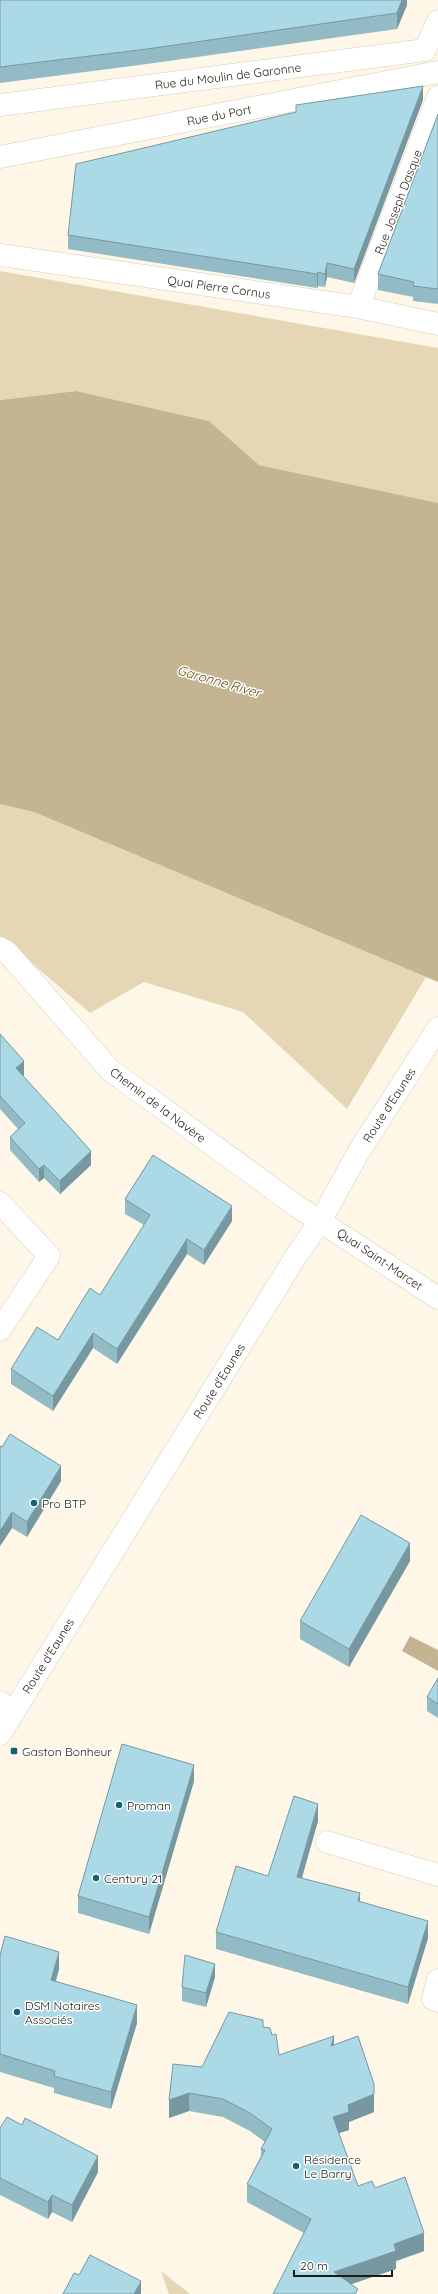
<svg xmlns="http://www.w3.org/2000/svg" width="438" height="2294" font-family="Quicksand,sans-serif">
  <style>
    .green { fill: #e5d7b6 }
    .water { fill: #c4b491 }
    .lines { fill: none; stroke-linecap: round; stroke-linejoin: round }
    .minor-casing { stroke: #d7cdb4; stroke-width: 23 }
    .major-casing { stroke: #d7cdb4; stroke-width: 23 }
    .minor { stroke: #fff; stroke-width: 22 }
    .major { stroke: #fff; stroke-width: 22 }
    .wall { fill: #93bbc6 }
    .shaded-wall { fill: #7898a1 }
    .building { fill: #abd9e6; stroke: #7898a1 }
    .poi-dot { fill: #195f71; stroke: #fff; stroke-width: 1.5 }
    .labels { text-anchor: middle; dominant-baseline: central; stroke-width: 3; stroke-linejoin: round; paint-order: stroke }
    .street-label { font-size: 12px; fill: #1e1a11; stroke: #fff }
    .poi-label { font-size: 12px; fill: #1e1a11; stroke: #fff; text-anchor: start }
    .water-label { font-size: 13px; font-style: italic; fill: #634c0e; stroke: #fff }
  </style>
  <rect width="100%" height="100%" fill="#fef7e8"/>
  <path class="green" d="M 0,271 L 438,348 L 438,503 L 259,465 L 209,421 L 76,391 L 0,400 Z
    M 0,804 L 34,812 L 426,977 L 347,1109 L 243,1012 L 144,982 L 90,1013 L 0,936 Z
    M 161,2271 L 190,2294 L 169,2294 Z"/>
  <path class="water" d="M 76,391 L 209,421 L 259,465 L 438,503 L 438,982 L 34,812 L 0,804 L 0,400 Z
    M 410,1636 L 438,1650 L 438,1671 L 402,1651 Z"/>
  <g class="lines">
    <defs>
      <path id="minor" d="M 0,105 L 425,50 L 438,21
        M 0,157 L 438,72
        M 0,255 L 358,307 L 438,324
        M 358,307 L 438,97
        M 0,948 L 7,952 L 110,1070 L 295,1205 L 438,1298
        M 0,1203 L 49,1256 L 0,1330
        M 0,1702 L 14,1711
        M 327,1842 L 438,1875
        M 438,1980 L 433,1999 L 438,2001"/>
      <path id="major" d="M 0,1734 L 296,1256 L 321,1220 L 358,1153 L 438,1028"/>
    </defs>
    <use href="#minor" class="minor-casing"/>
    <use href="#major" class="major-casing"/>
    <use href="#minor" class="minor"/>
    <use href="#major" class="major"/>
  </g>
  <path class="wall" d="M 0,0 L 407,0 L 407,5 L 397,29 L 147,64 L 0,83 Z
    M 423,100 L 354,283 L 327,277 L 325,287 L 318,286 L 317,288 L 68,249 L 68,235 Z
    M 438,114 L 438,304 L 413,301 L 413,297 L 378,290 L 378,274 Z
    M 0,1034 L 24,1075 L 23,1076 L 91,1165 L 60,1194 L 44,1178 L 39,1182 L 10,1150 L 10,1137 L 18,1129 L 0,1109 Z
    M 125,1199 L 232,1221 L 204,1265 L 187,1254 L 117,1364 L 93,1348 L 53,1411 L 11,1384 L 11,1369 L 58,1340 L 100,1295 L 144,1225 L 125,1214 Z
    M 0,1446 L 61,1481 L 27,1537 L 12,1528 L 0,1546 Z
    M 410,1561 L 349,1667 L 300,1639 L 300,1621 Z
    M 438,1678 L 438,1718 L 427,1711 L 427,1697 Z
    M 194,1781 L 149,1934 L 78,1913 L 78,1896 Z
    M 318,1821 L 302,1878 L 360,1902 L 428,1938 L 408,2004 L 216,1949 L 216,1932 L 268,1876 Z
    M 0,1955 L 59,1969 L 56,1981 L 137,2023 L 111,2109 L 54,2093 L 54,2088 L 0,2072 Z
    M 215,1977 L 206,2007 L 182,2001 L 182,1987 Z
    M 263,2027 L 272,2035 L 279,2055 L 334,2045 L 374,2112 L 349,2122 L 349,2130 L 339,2133 L 358,2186 L 375,2188 L 424,2251 L 396,2261 L 396,2269 L 351,2284 L 358,2294 L 304,2233 L 247,2202 L 247,2184 L 261,2156 L 261,2149 L 265,2142 L 250,2131 L 223,2117 L 189,2111 L 169,2118 L 202,2067 Z
    M 0,2128 L 98,2172 L 72,2222 L 52,2212 L 48,2219 L 0,2195 Z"/>
  <path class="shaded-wall" d="M 402,0 L 407,0 L 407,5 L 397,29 L 397,13 Z
    M 423,86 L 423,100 L 354,283 L 354,269 Z
    M 327,263 L 327,277 L 325,287 L 325,274 Z
    M 318,272 L 318,286 L 317,288 L 317,274 Z
    M 24,1061 L 24,1075 L 16,1082 L 16,1068 Z
    M 91,1151 L 91,1165 L 60,1194 L 60,1181 Z
    M 44,1165 L 44,1178 L 39,1182 L 39,1169 Z
    M 232,1206 L 232,1221 L 204,1265 L 204,1250 Z
    M 187,1239 L 187,1254 L 117,1364 L 117,1349 Z
    M 93,1333 L 93,1348 L 53,1411 L 53,1396 Z
    M 61,1466 L 61,1481 L 27,1537 L 27,1522 Z
    M 12,1512 L 12,1528 L 0,1546 L 0,1531 Z
    M 410,1543 L 410,1561 L 349,1667 L 349,1649 Z
    M 194,1765 L 194,1781 L 149,1934 L 149,1917 Z
    M 318,1804 L 318,1821 L 297,1894 L 297,1877 Z
    M 360,1893 L 360,1910 L 358,1901 Z
    M 428,1921 L 428,1938 L 408,2004 L 408,1987 Z
    M 59,1952 L 59,1969 L 51,1997 L 51,1980 Z
    M 215,1964 L 215,1977 L 206,2007 L 206,1993 Z
    M 137,2005 L 137,2023 L 111,2109 L 111,2092 Z
    M 334,2036 L 334,2055 L 331,2046 Z
    M 189,2093 L 189,2111 L 169,2118 L 169,2100 Z
    M 374,2094 L 374,2112 L 349,2122 L 349,2130 L 333,2135 L 333,2117 L 348,2105 Z
    M 98,2156 L 98,2172 L 72,2222 L 72,2205 Z
    M 52,2195 L 52,2212 L 48,2219 L 48,2202 Z
    M 424,2233 L 424,2251 L 396,2261 L 396,2269 L 334,2290 L 334,2272 L 394,2244 Z
    M 141,2281 L 141,2294 L 134,2294 Z"/>
  <path class="building" d="M 0,0 L 402,0 L 397,13 L 147,49 L 0,67 Z
    M 423,86 L 354,269 L 327,263 L 325,274 L 318,272 L 317,274 L 68,235 L 76,164 L 296,112 L 296,105 Z
    M 438,114 L 438,289 L 413,286 L 414,282 L 378,274 Z
    M 0,1034 L 24,1061 L 16,1068 L 91,1151 L 60,1181 L 44,1165 L 39,1169 L 10,1137 L 25,1123 L 0,1096 Z
    M 153,1155 L 232,1206 L 204,1250 L 187,1239 L 117,1349 L 93,1333 L 53,1396 L 11,1369 L 37,1327 L 58,1340 L 90,1288 L 100,1295 L 150,1215 L 125,1199 Z
    M 10,1434 L 61,1466 L 27,1522 L 12,1512 L 0,1531 L 0,1446 L 2,1447 Z
    M 361,1515 L 410,1543 L 349,1649 L 300,1621 Z
    M 438,1678 L 438,1704 L 427,1697 Z
    M 122,1744 L 194,1765 L 149,1917 L 78,1896 Z
    M 294,1796 L 318,1804 L 297,1877 L 360,1893 L 358,1901 L 428,1921 L 408,1987 L 216,1932 L 236,1866 L 268,1876 Z
    M 5,1936 L 59,1952 L 51,1980 L 137,2005 L 111,2092 L 54,2076 L 55,2071 L 0,2054 L 0,1955 Z
    M 185,1955 L 215,1964 L 206,1993 L 182,1987 Z
    M 229,2012 L 263,2020 L 263,2027 L 270,2028 L 272,2035 L 276,2034 L 279,2055 L 334,2036 L 331,2046 L 358,2036 L 374,2084 L 374,2094 L 348,2105 L 349,2112 L 333,2117 L 358,2186 L 372,2181 L 375,2188 L 405,2177 L 424,2233 L 394,2244 L 396,2251 L 334,2272 L 358,2289 L 355,2294 L 273,2294 L 311,2219 L 247,2184 L 265,2150 L 261,2149 L 272,2129 L 250,2113 L 223,2099 L 189,2093 L 169,2100 L 173,2064 L 202,2067 Z
    M 7,2117 L 22,2125 L 25,2118 L 98,2156 L 72,2205 L 52,2195 L 48,2202 L 0,2178 L 0,2128 Z
    M 90,2255 L 141,2281 L 134,2294 L 63,2294 L 74,2273 L 79,2275 Z"/>
  <g class="poi-dot">
    <circle cx="34" cy="1503" r="4"/>
    <rect x="10" y="1747" width="8" height="8" rx="2"/>
    <circle cx="119" cy="1805" r="4"/>
    <circle cx="96" cy="1878" r="4"/>
    <circle cx="17" cy="2012" r="4"/>
    <circle cx="296" cy="2166" r="4"/>
  </g>
  <g class="labels">
    <g class="street-label">
      <text transform="translate(228 76) rotate(-7)">Rue du Moulin de Garonne</text>
      <text transform="translate(219 115) rotate(-11)">Rue du Port</text>
      <text transform="translate(398 202) rotate(-69)">Rue Joseph Dasque</text>
      <text transform="translate(219 287) rotate(8)">Quai Pierre Cornus</text>
      <text transform="translate(158 1105) rotate(37)">Chemin de la Navère</text>
      <text transform="translate(389 1105) rotate(-57)">Route d'Eaunes</text>
      <text transform="translate(380 1259) rotate(34)">Quai Saint-Marcet</text>
      <text transform="translate(219 1381) rotate(-58)">Route d'Eaunes</text>
      <text transform="translate(48 1656) rotate(-58)">Route d'Eaunes</text>
    </g>
    <g class="poi-label">
      <text x="42" y="1503">Pro BTP</text>
      <text x="22" y="1751">Gaston Bonheur</text>
      <text x="127" y="1805">Proman</text>
      <text x="104" y="1878">Century 21</text>
      <text x="25" y="2005">DSM Notaires<tspan x="25" dy="14">Associés</tspan></text>
      <text x="304" y="2159">Résidence<tspan x="304" dy="14">Le Barry</tspan></text>
    </g>
    <g class="water-label">
      <text transform="translate(219 681) rotate(16)">Garonne River</text>
    </g>
  </g>
  <path d="M294 2270v6h98v-6" fill="none" stroke="#1e1a11" stroke-width="2"/>
  <text x="300" y="2270" font-size="12" fill="#1e1a11" stroke="#ffffff" stroke-width="3" paint-order="stroke">20 m</text>
</svg>
